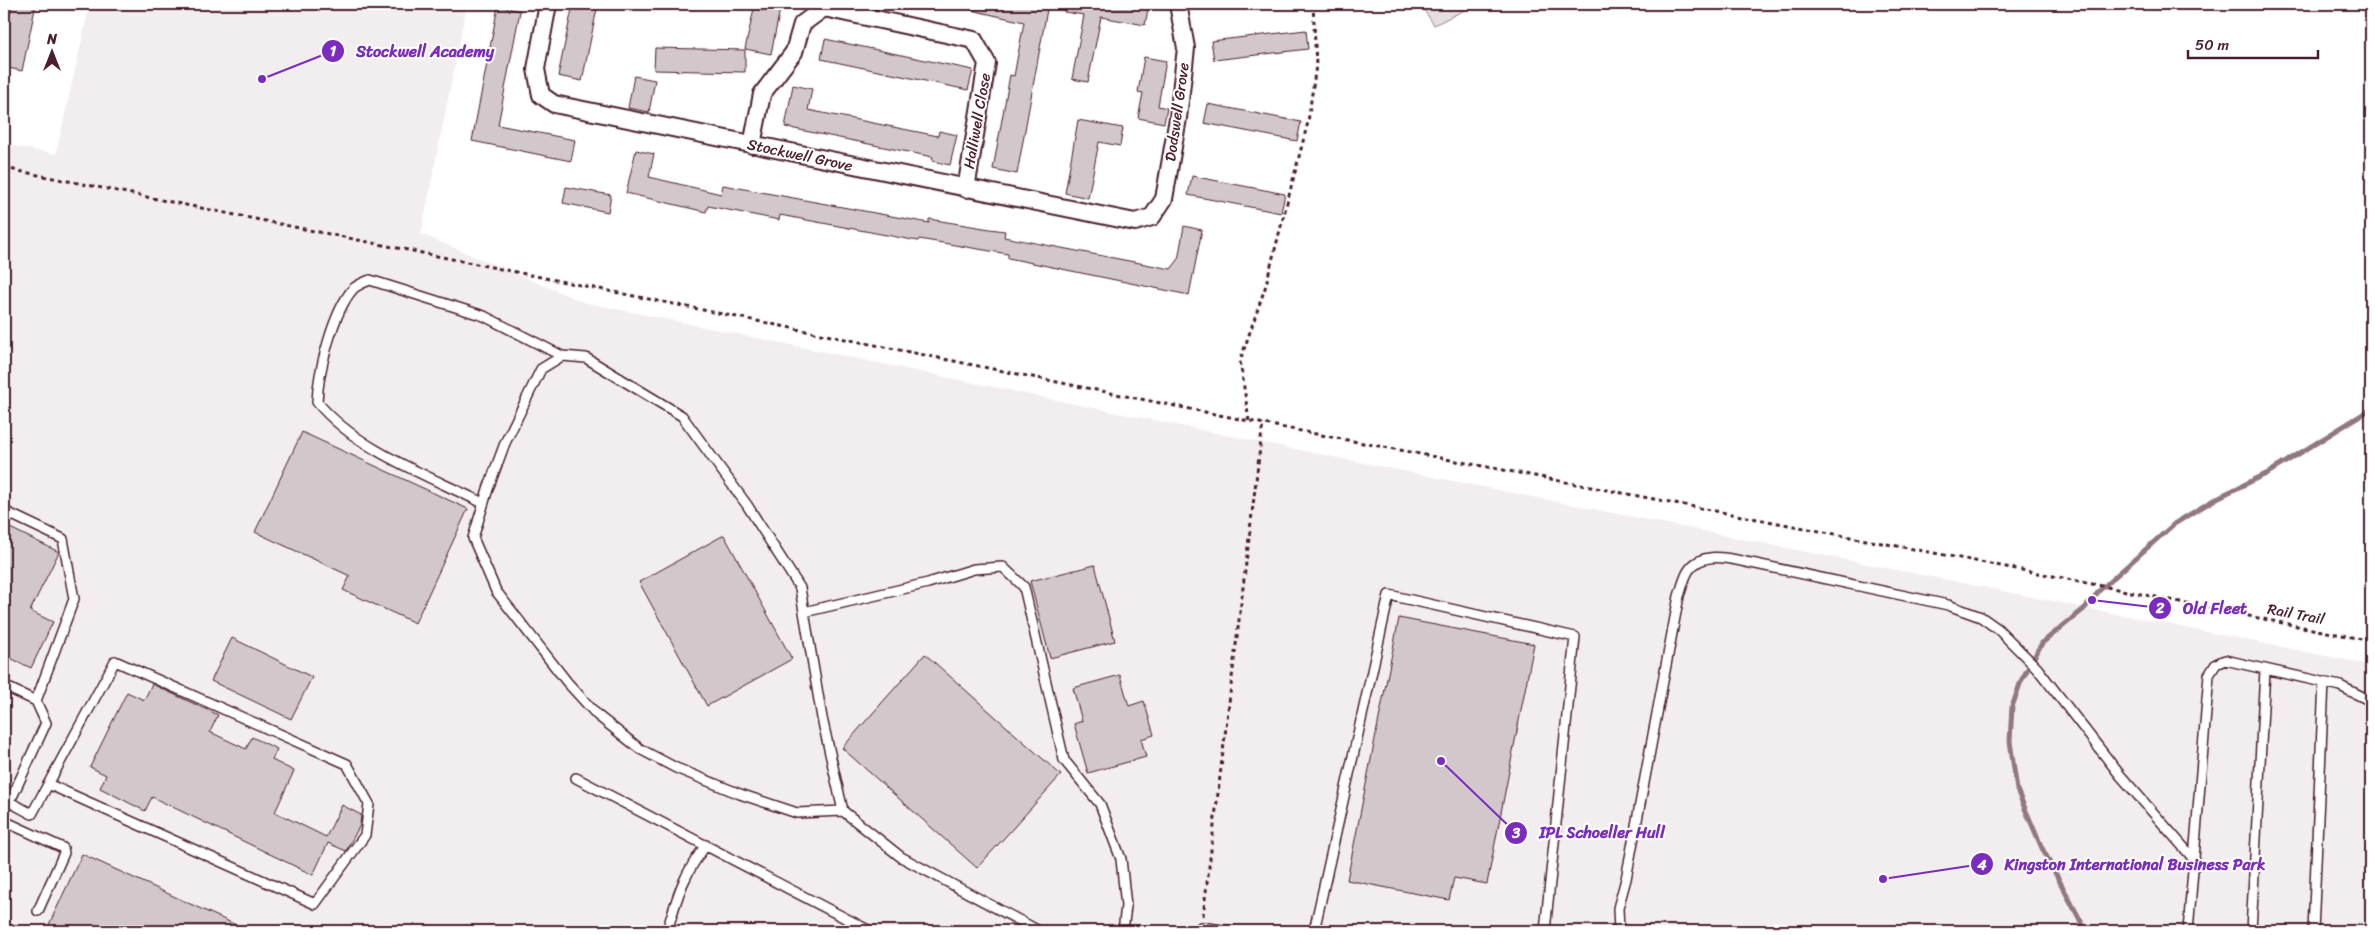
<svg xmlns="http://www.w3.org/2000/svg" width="2375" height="935" font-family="Sriracha,sans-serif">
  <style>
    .built { fill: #f2eeef }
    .green { fill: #e5dee0; stroke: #987e86 }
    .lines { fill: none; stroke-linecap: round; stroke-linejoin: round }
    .stream { stroke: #91787e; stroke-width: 5 }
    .building { fill: #d2c7cb; stroke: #4a1f2b }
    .service-casing { stroke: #4a1f2b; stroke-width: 12 }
    .minor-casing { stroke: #4a1f2b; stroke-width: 20 }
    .path { stroke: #4a1f2b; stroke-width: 3; stroke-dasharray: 4 4; stroke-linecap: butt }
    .service { stroke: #fff; stroke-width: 9 }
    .minor { stroke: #fff; stroke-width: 16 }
    .labels { text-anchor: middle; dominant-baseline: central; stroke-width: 4; stroke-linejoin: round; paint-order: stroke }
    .street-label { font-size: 15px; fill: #4a1f2b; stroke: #fff }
    .leader { fill: none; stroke: #7b2cbf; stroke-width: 2 }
    .callout-dot { fill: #7b2cbf; stroke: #fff; stroke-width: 2 }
    .mark-label { font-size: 15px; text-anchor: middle; font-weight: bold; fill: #fff }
    .callout-label { font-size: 16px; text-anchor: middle; font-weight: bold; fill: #7b2cbf; stroke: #fff; stroke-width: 4; stroke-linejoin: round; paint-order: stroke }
  </style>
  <rect width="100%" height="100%" fill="#fff"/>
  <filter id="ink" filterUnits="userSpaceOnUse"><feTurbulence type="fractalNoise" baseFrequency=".02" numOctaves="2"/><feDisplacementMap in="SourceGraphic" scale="10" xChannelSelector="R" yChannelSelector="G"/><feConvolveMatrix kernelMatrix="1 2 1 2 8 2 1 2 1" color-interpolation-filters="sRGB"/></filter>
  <g filter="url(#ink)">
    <path class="built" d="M 90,4 L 467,4 L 421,234 L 583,302 L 1254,441 L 2371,665 L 2371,931 L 4,931 L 4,144 L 56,154 Z"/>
    <path class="green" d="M 1420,4 L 1477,4 L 1434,25 Z"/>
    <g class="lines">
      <path class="stream" d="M 2086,931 L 2042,848 L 2017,790 L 2010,741 L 2012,707 L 2021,681 L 2042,643 L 2084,609 L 2100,590 L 2174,524 L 2217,498 L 2268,473 L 2371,409"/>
    </g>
    <path class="building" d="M 12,4 L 36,4 L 22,71 L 4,67 L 4,47 Z
      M 573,4 L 598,4 L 582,81 L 558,76 Z
      M 755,4 L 781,4 L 771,54 L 745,49 Z
      M 971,4 L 1048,4 L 1017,174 L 993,169 L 1010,75 L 1014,76 L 1024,22 L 971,10 Z
      M 1065,4 L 1149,4 L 1145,25 L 1101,17 L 1088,82 L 1072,79 L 1084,15 L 1064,12 Z
      M 498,6 L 520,11 L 498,125 L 575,140 L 571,161 L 472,141 Z
      M 1306,30 L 1308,49 L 1214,60 L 1211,41 Z
      M 825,39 L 973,70 L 968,90 L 821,59 Z
      M 655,48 L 745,50 L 745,72 L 654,70 Z
      M 1144,57 L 1166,61 L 1158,106 L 1167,108 L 1164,123 L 1138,118 L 1143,93 L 1138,92 Z
      M 634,76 L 655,80 L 649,112 L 628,108 Z
      M 793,85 L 812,89 L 808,110 L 938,136 L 939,131 L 957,135 L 950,165 L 932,161 L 933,157 L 785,127 Z
      M 1208,104 L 1301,122 L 1297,141 L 1204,123 Z
      M 1078,120 L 1123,128 L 1120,146 L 1099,142 L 1088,198 L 1065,193 Z
      M 636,150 L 654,154 L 649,177 L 721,194 L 723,185 L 929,223 L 929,219 L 990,229 L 1005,231 L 1004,237 L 1171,269 L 1178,260 L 1184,226 L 1202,230 L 1189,295 L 1008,258 L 1008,254 L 919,239 L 918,241 L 780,215 L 779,220 L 708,206 L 706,212 L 626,193 Z
      M 1192,176 L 1285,194 L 1281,213 L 1188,195 Z
      M 566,187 L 611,195 L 608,212 L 563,203 Z
      M 302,432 L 468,509 L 415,623 L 343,590 L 350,576 L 255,532 Z
      M 4,525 L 59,552 L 30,611 L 53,622 L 31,668 L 4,655 Z
      M 724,535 L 792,659 L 707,706 L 639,582 Z
      M 1095,565 L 1115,641 L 1050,658 L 1030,581 Z
      M 1399,618 L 1534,644 L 1487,884 L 1454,878 L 1449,900 L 1347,880 Z
      M 232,638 L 312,677 L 291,719 L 211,681 Z
      M 925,654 L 1061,775 L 977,868 L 842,748 Z
      M 1120,675 L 1129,706 L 1144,701 L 1154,735 L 1141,739 L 1146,757 L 1088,773 L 1074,724 L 1082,721 L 1073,688 Z
      M 152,684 L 218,715 L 210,732 L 246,749 L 252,737 L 277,749 L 272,760 L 294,771 L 275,812 L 326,837 L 342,805 L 361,815 L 360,825 L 346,851 L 328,843 L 313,875 L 152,797 L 145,811 L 100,788 L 106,775 L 90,767 L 127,692 L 144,700 Z
      M 82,854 L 249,931 L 46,931 Z"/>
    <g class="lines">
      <defs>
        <path id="service" d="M 483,503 C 427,475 358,451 317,402 C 318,372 333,312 353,289 C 357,285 365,282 370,280 L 484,316 L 562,356
          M 4,511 L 63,539 L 74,599 L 36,701
          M 804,612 L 928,583 L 974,569 L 1003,567 L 1024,587 L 1064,760 L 1100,804 L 1121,859 L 1126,906 L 1123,931
          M 4,686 L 36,701 L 46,723 L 13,795 L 4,798
          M 576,778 L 870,931
          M 4,799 L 32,814 L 115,661 L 347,764 L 369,804 L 365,835 L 315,904 L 48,784
          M 843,811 L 797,813 L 740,794 L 676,768 L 640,749 L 597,715 L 567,682 L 496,591 L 473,538 L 488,489 L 505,443 L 541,369 L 562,356 L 586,358 L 682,416 L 747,505 L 800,588 L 822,718 L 843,811 L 901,857 L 1039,931
          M 4,821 L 63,848 L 64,853 L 38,911
          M 667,931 C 678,895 682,877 706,845
          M 1199,931 L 1201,927 L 1230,931
          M 1314,931 L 1389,595 L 1575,637 L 1545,931
          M 1619,931 L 1618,908 L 1626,879 L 1679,596 C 1682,588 1684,577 1689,570 C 1703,550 1731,559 1751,563 L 1948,605 L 1981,617 L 1998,629 L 2037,668 L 2120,775 L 2193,858
          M 2188,931 L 2209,675 L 2216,664 L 2225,660 L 2340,686 L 2371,701
          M 2251,931 L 2265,670
          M 2313,931 L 2324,682"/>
        <path id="minor" d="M 548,4 L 536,69 L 541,95 L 554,104 L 1135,222 L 1152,217 L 1164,199 L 1178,118 L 1186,48 L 1178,4
          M 752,145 L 762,94 L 794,52 L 802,24 L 824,8 L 974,40 L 987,63 L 966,189"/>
      </defs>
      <use href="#service" class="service-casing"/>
      <use href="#minor" class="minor-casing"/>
      <path class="path" d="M 4,168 L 1249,421 L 2058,577 L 2371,641
        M 1249,421 L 1240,361 L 1265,288 L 1308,122 L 1316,65 L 1313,4
        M 1203,916 L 1263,423"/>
      <use href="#service" class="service"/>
      <use href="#minor" class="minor"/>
    </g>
  </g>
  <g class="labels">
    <g class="street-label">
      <text transform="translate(1177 112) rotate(-82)">Dodswell Grove</text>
      <text transform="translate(977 121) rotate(-80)">Halliwell Close</text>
      <text transform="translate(800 155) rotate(12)">Stockwell Grove</text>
      <text transform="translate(2296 614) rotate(11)">Rail Trail</text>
    </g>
  </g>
  <path class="leader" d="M262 79L333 51M2092 600L2160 608M1441 761L1516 833M1883 879L1982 864"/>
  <g class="callout-dot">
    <circle cx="262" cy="79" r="5"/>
    <circle cx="2092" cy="600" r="5"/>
    <circle cx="1441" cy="761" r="5"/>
    <circle cx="1883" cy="879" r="5"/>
    <circle cx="333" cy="51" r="12"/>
    <circle cx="2160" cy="608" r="12"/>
    <circle cx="1516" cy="833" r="12"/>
    <circle cx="1982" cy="864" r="12"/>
  </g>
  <g class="mark-label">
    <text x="333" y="56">1</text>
    <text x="2160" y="613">2</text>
    <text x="1516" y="838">3</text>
    <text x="1982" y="870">4</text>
  </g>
  <g class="callout-label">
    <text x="425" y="57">Stockwell Academy</text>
    <text x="2215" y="614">Old Fleet</text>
    <text x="1602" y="838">IPL Schoeller Hull</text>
    <text x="2135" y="870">Kingston International Business Park</text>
  </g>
  <rect width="2375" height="935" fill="none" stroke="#fff" stroke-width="20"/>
  <rect x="10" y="10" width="2355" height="915" fill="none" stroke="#4a1f2b" stroke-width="2" filter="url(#ink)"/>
  <g transform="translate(52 52)" stroke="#ffffff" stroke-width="4" paint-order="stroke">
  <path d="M0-4L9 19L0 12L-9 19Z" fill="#4a1f2b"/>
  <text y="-8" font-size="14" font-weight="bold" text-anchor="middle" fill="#4a1f2b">N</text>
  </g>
  <path d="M2188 50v8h130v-8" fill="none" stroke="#4a1f2b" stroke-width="2.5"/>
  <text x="2195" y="50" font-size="15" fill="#4a1f2b" stroke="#ffffff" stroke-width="4" paint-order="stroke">50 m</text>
</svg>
